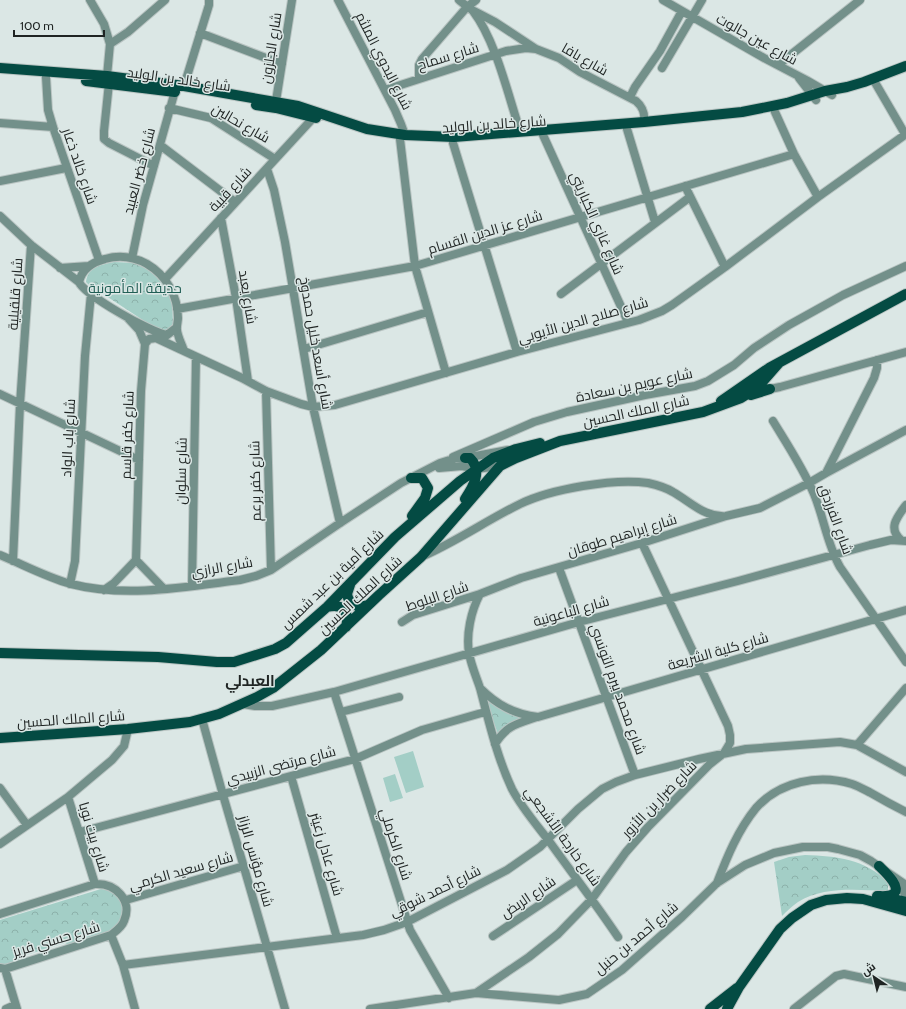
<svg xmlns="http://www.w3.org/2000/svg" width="906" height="1009" font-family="Cabin,Cairo,sans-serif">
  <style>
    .grass { fill: #a3cec6 }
    .forest { fill: url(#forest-crowns) }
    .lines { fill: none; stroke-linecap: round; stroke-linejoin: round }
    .minor-casing { stroke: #b9c4c2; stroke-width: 10 }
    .major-casing { stroke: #b9c4c2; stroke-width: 12 }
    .minor { stroke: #73908a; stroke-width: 8 }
    .major { stroke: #044b43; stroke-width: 10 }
    .labels { text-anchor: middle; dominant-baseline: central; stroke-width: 3; stroke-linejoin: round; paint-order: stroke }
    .street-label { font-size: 14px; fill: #1f2423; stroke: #dbe7e5 }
    .park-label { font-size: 14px; fill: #215e55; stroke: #dbe7e5 }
    .neighbourhood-label { font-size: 15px; font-weight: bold; fill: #1f2423; stroke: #dbe7e5 }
  </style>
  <defs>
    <pattern id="forest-crowns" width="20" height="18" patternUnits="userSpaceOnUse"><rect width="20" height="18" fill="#a3cec6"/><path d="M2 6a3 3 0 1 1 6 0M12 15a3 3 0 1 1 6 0" fill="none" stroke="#8cb1aa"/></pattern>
  </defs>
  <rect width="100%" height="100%" fill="#dbe7e5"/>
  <path class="grass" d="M 413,751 L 424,787 L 406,793 L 394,757 Z
    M 395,774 L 403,798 L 390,802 L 383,778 Z"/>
  <path class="forest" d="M 114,262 L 134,263 L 147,269 L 162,280 L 172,299 L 173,324 L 167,331 L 158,330 L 88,284 L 86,282 C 88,266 101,265 114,262 Z
    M 485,699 L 507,713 L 524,718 L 509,723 L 498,734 Z
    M 805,855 C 837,856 864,859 888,882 L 888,890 L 886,891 C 858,890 824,886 798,902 C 792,906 787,911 782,916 L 774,862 L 789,857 Z
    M 101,889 C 110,889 118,893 121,901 C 133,932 89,938 69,945 L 65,943 L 20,957 L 20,961 L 17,962 L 16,960 L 8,965 L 0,965 L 0,920 Z"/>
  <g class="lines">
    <defs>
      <path id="minor" d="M 90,0 L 104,24 L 110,44 L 107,76
        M 338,0 L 395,110 L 401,124 L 405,135
        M 459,0 C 463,4 469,7 473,11 C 496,41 508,95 520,131
        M 663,0 L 764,58 L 808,81 L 832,95
        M 474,11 L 495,22 L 536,49
        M 200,33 L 282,64
        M 110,44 L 128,32 L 165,0
        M 778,65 L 860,0
        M 662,68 L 702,0
        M 46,77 L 48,110 L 53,127 L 99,260
        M 419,78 L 419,65 L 422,59 L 467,7 L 476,0
        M 799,78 L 816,100
        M 873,79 L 905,134
        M 109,83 L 104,131 L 104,139 L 109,143 L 154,166
        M 184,86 L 209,5 L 209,0
        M 385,90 L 506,51 L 526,48 L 536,49 L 559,58 L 580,72 L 636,101 C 643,107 645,113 644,122
        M 630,97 L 635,87 L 660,51 L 682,11
        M 276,101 L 292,0
        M 169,108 L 211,118 L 275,159
        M 775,112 L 794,154 L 818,197
        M 0,123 L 53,127
        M 627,129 L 655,222
        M 543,135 L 628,322
        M 400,139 L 415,266 L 446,373
        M 453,143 L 517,352
        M 160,145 L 235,202
        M 267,169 L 274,190 L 285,242 L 313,407 L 340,523
        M 0,181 L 66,168
        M 685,186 L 725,267
        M 0,216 L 31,245 L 79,282 C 84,295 152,333 167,335 L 176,328
        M 221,218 L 236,298 L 248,381
        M 132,258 L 143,205 L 175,91
        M 60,268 L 89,266
        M 165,279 L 314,117
        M 79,282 C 82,269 93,262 105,259 C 119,255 134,257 147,264 C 166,275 178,296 178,318 C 178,321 177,324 177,327 C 176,334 182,344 184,351
        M 561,294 L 690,197
        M 177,309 L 415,266 L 794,154
        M 145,344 L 149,339 L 156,338 L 242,378 L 266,391 L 301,404 L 313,407 L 335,405 L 517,352 L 639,320 L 662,311 L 672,305 L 725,267 L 818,197 L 906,134
        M 304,349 L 428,312
        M 764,387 L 770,389 L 780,387 L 906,352
        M 266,391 L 271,570
        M 0,394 L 139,460
        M 773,421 C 787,444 803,468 814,494 C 824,518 827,544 840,567 L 906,662
        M 453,457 L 534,422 L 567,412 L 645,395 L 695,386 L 708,381 L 734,365 L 754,348 L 789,325 L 843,295 L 906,266
        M 439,468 L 462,466 L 476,469 L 500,466
        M 826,473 L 874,378 L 877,368 L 877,360
        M 901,540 C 887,528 898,516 906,505
        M 0,555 C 24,565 46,577 71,584 C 126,598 185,587 240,580 L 256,576 L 271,570 L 340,523 L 401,483 L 440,463 L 456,458 L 465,458 L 508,450
        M 421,557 C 456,542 487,520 520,504 C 551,489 614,478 648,483 C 657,485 665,487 673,492 C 689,501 702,515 721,516
        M 136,560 L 163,588
        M 13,561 L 20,404 L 31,245
        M 559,568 L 635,775
        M 70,584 L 75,561 L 85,356 L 91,294
        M 192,586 L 196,357
        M 104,590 L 114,583 L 136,560 L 141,391 L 145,344 L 139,330 L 127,317
        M 402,622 L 413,615 L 480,594
        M 480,688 C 497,705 514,714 538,717 L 906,610
        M 334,692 L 410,930 L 449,998
        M 243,704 L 255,706 L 272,706 L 334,692 L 579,622 L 738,581 L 870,545 L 891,540 L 906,541
        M 341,712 L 399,697
        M 202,719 L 223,795 L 285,1009
        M 495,744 C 507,725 517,724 537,717
        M 857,745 L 906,688
        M 291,776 L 337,938
        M 0,788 L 27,825
        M 68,797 L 95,884
        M 80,832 L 355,759 L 422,730 L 485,712
        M 0,844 L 68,797 L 112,760 L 124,746 L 128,729
        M 898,880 L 906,897
        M 717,883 C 727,857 738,830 756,808 C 780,781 819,774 852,784 C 858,786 865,790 871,793 C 883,800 894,806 906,812
        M 126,900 L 244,866
        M 0,914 L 95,884 C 116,883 133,901 124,921 C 122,927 116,931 111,935 L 5,969 L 0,968
        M 111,935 L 123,965 L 135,1009
        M 493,936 L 577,880
        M 618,937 C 596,904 572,873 549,841 C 536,824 522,808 512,789 C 497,757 489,722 480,688 C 476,676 471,665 469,653 C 466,634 471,611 480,594 L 521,578 L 642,543 L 726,516 L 760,508 L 809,483 L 826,473 L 906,430
        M 123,965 L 363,935 L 384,930 L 407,922 L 507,870 L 540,847 L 578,809 L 602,789 L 616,782 L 635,775 L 699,759 L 746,749 L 840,742 L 857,745 L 906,772
        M 5,969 L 17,1009
        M 476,993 L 529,957 L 558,934 L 592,899 L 626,852 L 648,827 L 710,764 L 724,753 L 730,743 L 730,735 L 728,726 L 642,543
        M 6,1009 L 15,1005
        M 370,1009 L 476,993 L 559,1000 L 587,994 L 622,970 L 682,917 L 717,883 L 745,865 L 774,853 L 803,847 L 828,847 L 838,849 L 860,855 L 871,861 L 906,885
        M 794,1009 L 836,976 L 844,974 L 906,987"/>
      <path id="major" d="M 0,68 L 107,76 L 184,86 L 298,106 L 367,129 L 405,135 L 454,137 L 644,122 L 742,112 L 787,103 L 825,91 L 847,87 L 864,82 L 906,66
        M 86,81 L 175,92
        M 256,105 L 276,108 L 316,118
        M 751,395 L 770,389
        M 721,401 L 769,368 L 906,294
        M 411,478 L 422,478 L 428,488 L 425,498 L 412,516
        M 465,499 C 473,487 483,471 470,458 L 465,458
        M 350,585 L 347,594 C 349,605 357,608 368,605
        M 327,607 C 342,603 350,611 346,627
        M 0,653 L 158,657 L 217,662 L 234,662 L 275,649 L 286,643 L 327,607 L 395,537 L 460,481 L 493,458 L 516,449 L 540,443
        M 0,738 L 128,729 L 190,722 L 219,714 L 257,697 L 273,688 L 321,650 L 379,595 L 421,557 L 500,466 L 516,458 L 560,441 L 703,412 L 741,398 L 757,388 L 779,363
        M 877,896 C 882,896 889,897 893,894 C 903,888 884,871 879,866
        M 884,897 L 906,902
        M 710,1009 L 737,988
        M 727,1009 L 739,987 L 780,929 L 792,918 L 811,905 L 826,900 L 847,898 L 863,899 L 906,911"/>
    </defs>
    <use href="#minor" class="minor-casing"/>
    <use href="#major" class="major-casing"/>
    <use href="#minor" class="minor"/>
    <use href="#major" class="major"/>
  </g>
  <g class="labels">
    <g class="street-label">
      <text transform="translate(757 39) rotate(29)">شارع عين جالوت</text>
      <text transform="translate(271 48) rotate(-81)">شارع الجلزون</text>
      <text transform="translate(448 56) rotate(-17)">شارع سماح</text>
      <text transform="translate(585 59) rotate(30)">شارع يافا</text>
      <text transform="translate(384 61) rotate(63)">شارع البدوي الملثم</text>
      <text transform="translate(179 79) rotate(8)">شارع خالد بن الوليد</text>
      <text transform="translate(241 123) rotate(30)">شارع نحالين</text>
      <text transform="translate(494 124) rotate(-4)">شارع خالد بن الوليد</text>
      <text transform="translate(80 166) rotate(71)">شارع خالد ذعار</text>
      <text transform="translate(139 171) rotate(-75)">شارع خضر العبيد</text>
      <text transform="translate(230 189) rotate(-47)">شارع قبية</text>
      <text transform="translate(597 223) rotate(66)">شارع غازي الكباريتي</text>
      <text transform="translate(485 232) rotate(-17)">شارع عز الدين القسام</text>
      <text transform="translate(15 294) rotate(-86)">شارع قلقيلية</text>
      <text transform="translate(248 297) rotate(81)">شارع يعبد</text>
      <text transform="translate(583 320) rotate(-16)">شارع صلاح الدين الأيوبي</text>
      <text transform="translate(316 343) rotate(80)">شارع أسعد خليل حمدوخ</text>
      <text transform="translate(634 385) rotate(-12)">شارع عويم بن سعادة</text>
      <text transform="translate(636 411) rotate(-12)">شارع الملك الحسين</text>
      <text transform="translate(127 435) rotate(-88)">شارع كفر قاسم</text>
      <text transform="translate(68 438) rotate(-87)">شارع باب الواد</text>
      <text transform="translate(181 471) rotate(-89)">شارع سلوان</text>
      <text transform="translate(255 481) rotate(-91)">شارع كفر برعم</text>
      <text transform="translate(836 519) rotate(70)">شارع الفرزدق</text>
      <text transform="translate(622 535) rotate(-17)">شارع إبراهيم طوقان</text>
      <text transform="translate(222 567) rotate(-10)">شارع الرازي</text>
      <text transform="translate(332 579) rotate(-44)">شارع أمية بن عبد شمس</text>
      <text transform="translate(360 595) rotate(-43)">شارع الملك الحسين</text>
      <text transform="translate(437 596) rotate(-19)">شارع البلوط</text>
      <text transform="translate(571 611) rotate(-16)">شارع الباعونية</text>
      <text transform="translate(718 651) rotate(-16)">شارع كلية الشريعة</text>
      <text transform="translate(618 689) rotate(70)">شارع محمد بيرم التونسي</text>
      <text transform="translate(71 719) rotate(-4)">شارع الملك الحسين</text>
      <text transform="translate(281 765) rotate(-15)">شارع مرتضى الزبيدي</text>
      <text transform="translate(659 799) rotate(-46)">شارع ضرار بن الأزور</text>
      <text transform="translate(563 836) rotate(54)">شارع خارجة الأشجعي</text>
      <text transform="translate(94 837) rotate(73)">شارع بيت نوبا</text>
      <text transform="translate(396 844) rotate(72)">شارع الكرملي</text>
      <text transform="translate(327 854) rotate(74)">شارع عادل زعيتر</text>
      <text transform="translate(256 861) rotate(74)">شارع مؤنس الرزاز</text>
      <text transform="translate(181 871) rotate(-16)">شارع سعيد الكرمي</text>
      <text transform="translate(435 891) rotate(-26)">شارع أحمد شوقي</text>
      <text transform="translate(528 897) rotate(-34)">شارع الربض</text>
      <text transform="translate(636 938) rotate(-40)">شارع أحمد بن حنبل</text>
      <text transform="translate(56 939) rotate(-17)">شارع حسني فريز</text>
    </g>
    <g class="park-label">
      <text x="135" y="288">حديقة المأمونية</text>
    </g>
    <g class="neighbourhood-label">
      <text x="250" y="681">العبدلي</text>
    </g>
  </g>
  <g transform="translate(874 977) rotate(325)" stroke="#dbe7e5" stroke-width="3" paint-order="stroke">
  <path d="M0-3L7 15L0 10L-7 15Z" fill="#1f2423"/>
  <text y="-6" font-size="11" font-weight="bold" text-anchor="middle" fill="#1f2423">ش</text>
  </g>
  <path d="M14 30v6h90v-6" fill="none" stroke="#1f2423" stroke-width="2"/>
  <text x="20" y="30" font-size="12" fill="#1f2423" stroke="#dbe7e5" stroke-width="3" paint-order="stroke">100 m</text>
</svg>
